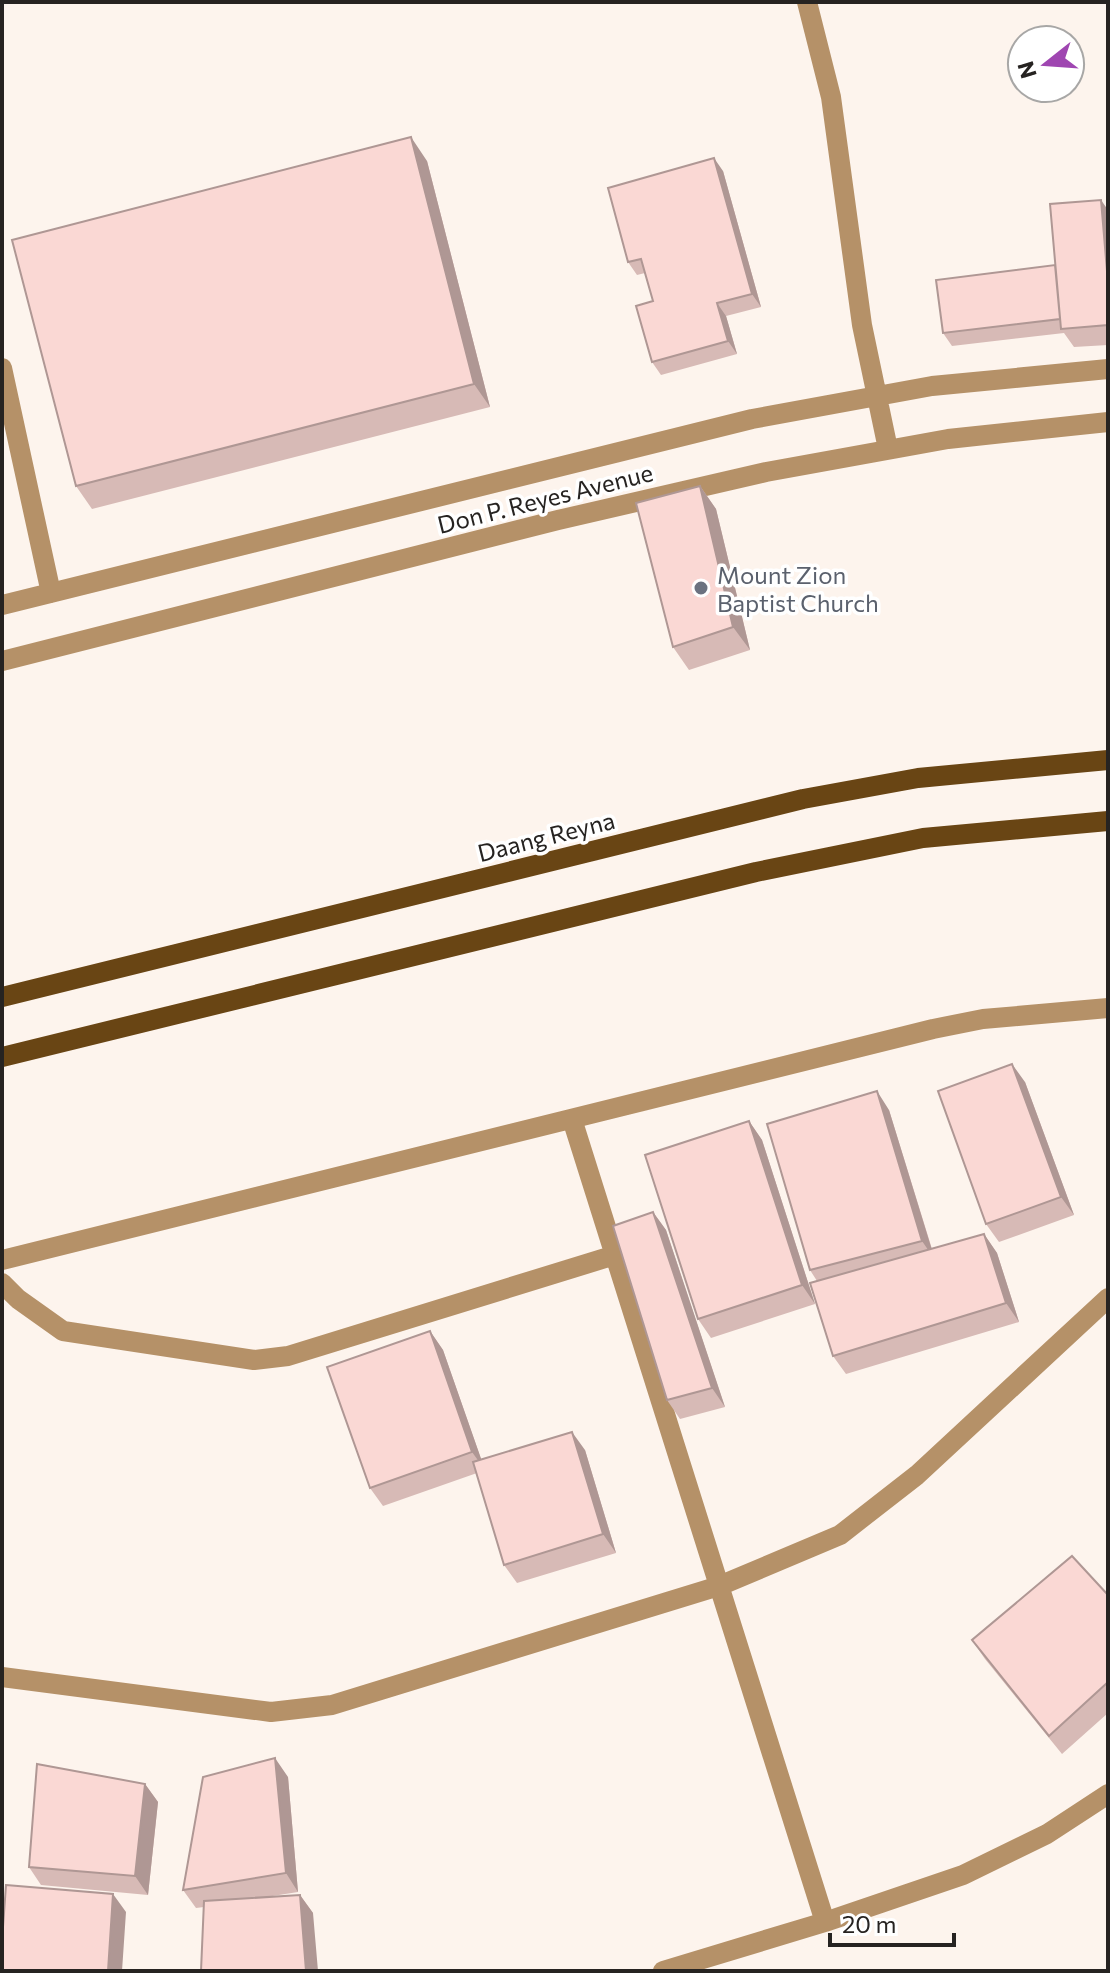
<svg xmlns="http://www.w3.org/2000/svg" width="1110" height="1973" font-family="Commissioner,sans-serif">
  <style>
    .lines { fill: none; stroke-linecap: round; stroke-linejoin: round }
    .minor { stroke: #b59168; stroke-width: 20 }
    .major { stroke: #694514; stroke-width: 20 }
    .wall { fill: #d7bab6 }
    .shaded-wall { fill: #af9794 }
    .building { fill: #fad8d4; stroke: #af9794; stroke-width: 2 }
    .worship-dot { fill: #6b7280; stroke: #fff; stroke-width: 3 }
    .labels { text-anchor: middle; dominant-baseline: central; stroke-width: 7; stroke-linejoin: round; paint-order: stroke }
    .street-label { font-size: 24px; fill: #262321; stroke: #fff }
    .worship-label { font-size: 24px; fill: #5b616d; stroke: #fff; text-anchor: start }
  </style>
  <rect width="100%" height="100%" fill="#fdf4ed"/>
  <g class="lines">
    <path class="minor" d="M 807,2 L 831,97 L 862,325 L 888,449
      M 2,368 L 51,593
      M 2,605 L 752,419 L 932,386 L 1108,369
      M 2,661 L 558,520 L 766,472 L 948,439 L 1108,422
      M 572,1119 L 825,1922
      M 2,1260 L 933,1029 L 983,1019 L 1108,1008
      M 2,1283 L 18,1299 L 63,1331 L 254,1360 L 288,1356 L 615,1255
      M 2,1677 L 271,1712 L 332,1705 L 719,1586 L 840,1535 L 917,1475 L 1108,1298
      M 663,1971 L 825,1922 L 963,1875 L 1047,1834 L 1108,1794"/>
    <path class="major" d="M 2,997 L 803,799 L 918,778 L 1108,760
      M 2,1057 L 756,872 L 923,838 L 1108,821"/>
  </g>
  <path class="wall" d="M 427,161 L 490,407 L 92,509 L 76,486 Z
    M 723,171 L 761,307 L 726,316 L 737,354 L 661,375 L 652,362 L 653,301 L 645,273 L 637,275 L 628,262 Z
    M 1108,210 L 1108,345 L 1074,347 L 1064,333 L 952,346 L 943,333 L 1055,265 Z
    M 700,486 L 716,509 L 750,650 L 689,670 L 673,647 Z
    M 1025,1082 L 1074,1215 L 999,1242 L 986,1224 Z
    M 889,1110 L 932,1249 L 984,1234 L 997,1253 L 1019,1322 L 846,1374 L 833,1356 L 817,1281 L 810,1270 Z
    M 749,1121 L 762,1140 L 815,1304 L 711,1338 L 698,1319 Z
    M 653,1212 L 666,1230 L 725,1407 L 680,1419 L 667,1400 Z
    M 430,1331 L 443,1350 L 481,1459 L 585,1450 L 616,1553 L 517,1583 L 504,1565 L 477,1473 L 383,1506 L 370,1488 Z
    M 1108,1595 L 1108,1713 L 1062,1754 L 985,1659 L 972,1640 Z
    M 288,1777 L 298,1892 L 266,1897 L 300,1895 L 313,1913 L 204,1907 L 196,1908 L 183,1890 Z
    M 145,1784 L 158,1802 L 148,1895 L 41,1885 L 29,1867 Z"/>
  <path class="shaded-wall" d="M 411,137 L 427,161 L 490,407 L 474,384 Z
    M 714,158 L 723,171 L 761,307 L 752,294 Z
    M 1101,200 L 1108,210 L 1108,283 Z
    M 717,303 L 726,316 L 737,354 L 728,341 Z
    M 700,486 L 716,509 L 750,650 L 733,627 Z
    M 1012,1064 L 1025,1082 L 1074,1215 L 1061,1197 Z
    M 877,1091 L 889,1110 L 935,1260 L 922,1241 Z
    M 749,1121 L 762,1140 L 815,1304 L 802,1285 Z
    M 653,1212 L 666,1230 L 725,1407 L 712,1388 Z
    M 984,1234 L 997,1253 L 1019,1322 L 1006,1303 Z
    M 430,1331 L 443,1350 L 485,1470 L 472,1452 Z
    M 572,1432 L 585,1450 L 616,1553 L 603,1534 Z
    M 275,1758 L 288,1777 L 298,1892 L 286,1873 Z
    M 145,1784 L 158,1802 L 148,1895 L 135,1876 Z
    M 113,1894 L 126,1912 L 122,1971 L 108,1971 Z
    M 300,1895 L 313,1913 L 318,1971 L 306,1971 Z"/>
  <path class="building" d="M 411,137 L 474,384 L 76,486 L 12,240 Z
    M 714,158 L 752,294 L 717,303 L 728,341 L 652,362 L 636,306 L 653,301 L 641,259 L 628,262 L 608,188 Z
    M 1101,200 L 1108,283 L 1108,325 L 1061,329 L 1050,204 Z
    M 1055,265 L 1060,319 L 943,333 L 936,280 Z
    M 700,486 L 733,627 L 673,647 L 636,503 Z
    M 1012,1064 L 1061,1197 L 986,1224 L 938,1091 Z
    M 877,1091 L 922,1241 L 810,1270 L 767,1124 Z
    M 749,1121 L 802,1285 L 698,1319 L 645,1155 Z
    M 653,1212 L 712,1388 L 667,1400 L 613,1226 Z
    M 984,1234 L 1006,1303 L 833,1356 L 810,1283 Z
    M 430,1331 L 472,1452 L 370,1488 L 327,1367 Z
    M 572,1432 L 603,1534 L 504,1565 L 473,1462 Z
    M 1072,1556 L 1108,1595 L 1108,1682 L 1049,1736 L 972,1640 Z
    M 275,1758 L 286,1873 L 183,1890 L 203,1777 Z
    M 37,1764 L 145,1784 L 135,1876 L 29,1867 Z
    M 6,1885 L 113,1894 L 108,1971 L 2,1971 L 2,1941 Z
    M 300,1895 L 306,1971 L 201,1971 L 204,1901 Z"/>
  <circle class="worship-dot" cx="701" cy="588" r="8"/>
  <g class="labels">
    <g class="street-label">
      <text transform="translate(545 498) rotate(-14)">Don P. Reyes Avenue</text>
      <text transform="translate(546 836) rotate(-14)">Daang Reyna</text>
    </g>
    <g class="worship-label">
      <text x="717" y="574">Mount Zion<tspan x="717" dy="28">Baptist Church</tspan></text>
    </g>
  </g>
  <rect width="1110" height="1973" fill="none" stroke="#262321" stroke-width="8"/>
  <g transform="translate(1046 64) rotate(253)"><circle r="38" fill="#ffffff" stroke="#a8a7a6" stroke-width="2"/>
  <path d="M0-6L14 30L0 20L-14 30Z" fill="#9f46b1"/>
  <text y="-12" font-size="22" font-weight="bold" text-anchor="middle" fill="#262321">N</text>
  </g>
  <path d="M830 1933v12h124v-12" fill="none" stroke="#262321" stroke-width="4"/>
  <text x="842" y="1933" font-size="24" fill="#262321" stroke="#ffffff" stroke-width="6" paint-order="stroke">20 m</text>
</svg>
